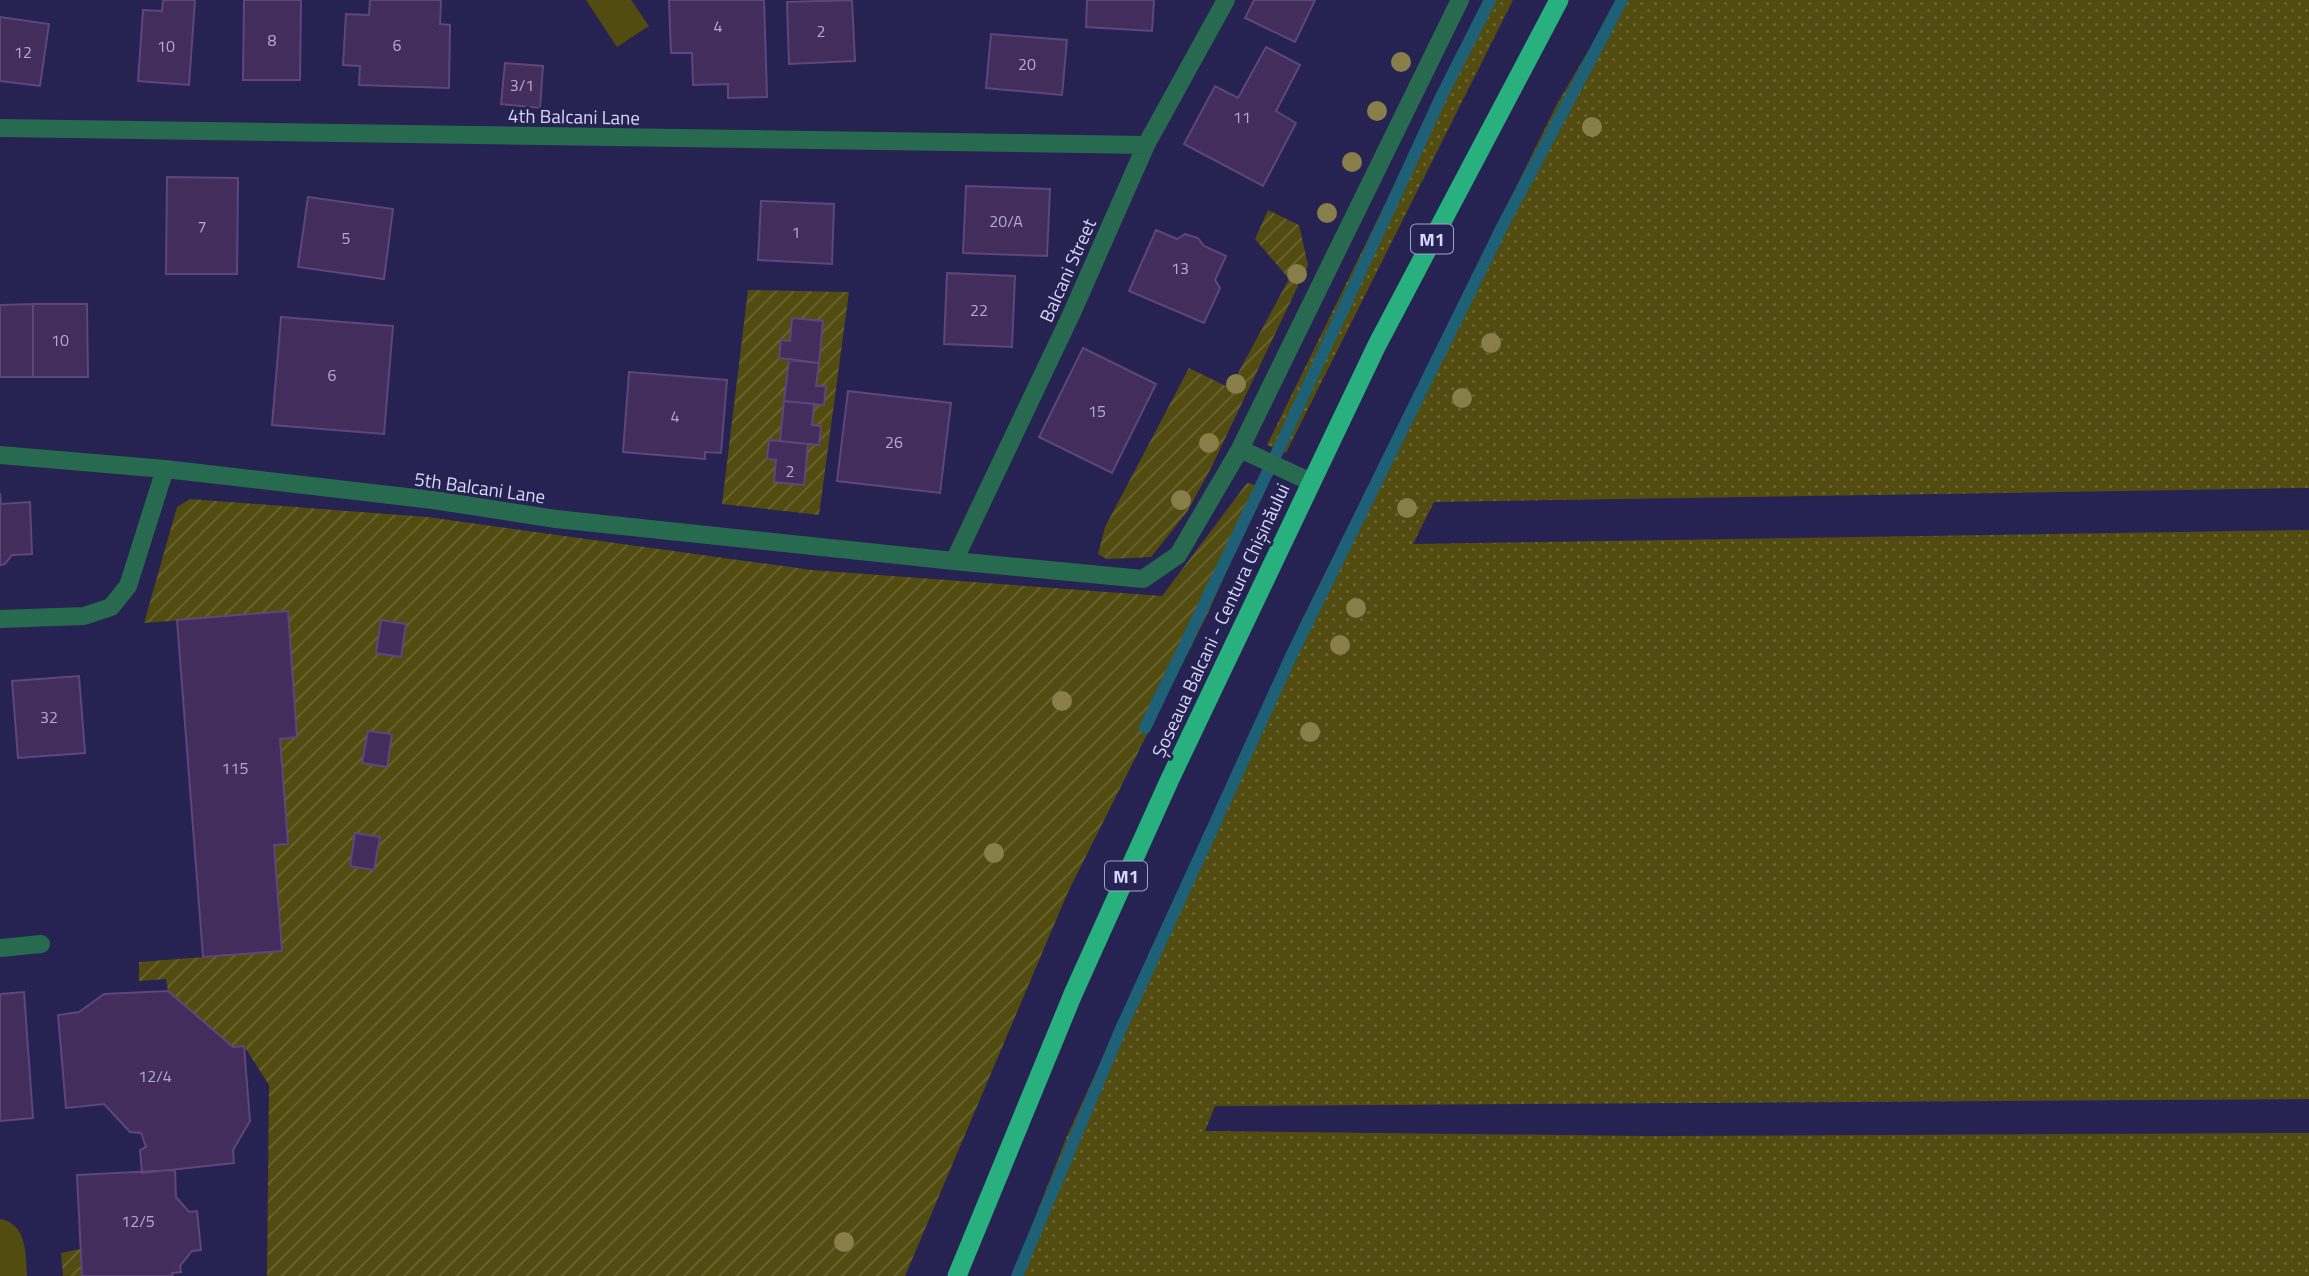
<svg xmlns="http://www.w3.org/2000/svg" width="2309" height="1276" font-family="'Titillium Web',sans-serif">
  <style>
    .grass { fill: url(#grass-dots) }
    .park { fill: #524c10 }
    .garden { fill: url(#garden-furrows) }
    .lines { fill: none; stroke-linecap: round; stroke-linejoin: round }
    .stream { stroke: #1e6075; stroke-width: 12 }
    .building { fill: #432d5d; stroke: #5d477a; stroke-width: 2 }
    .service { stroke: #286a4f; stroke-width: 18 }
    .minor { stroke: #286a4f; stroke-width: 18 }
    .trunk { stroke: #28b07f; stroke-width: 19 }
    .tree { fill: #887e4a }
    .labels { text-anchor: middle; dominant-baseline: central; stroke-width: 6; stroke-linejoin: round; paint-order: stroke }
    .number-label { font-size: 16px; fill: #b2add0 }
    .shield { fill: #262252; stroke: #a2a1c6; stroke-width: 2 }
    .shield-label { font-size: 18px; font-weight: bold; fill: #d7d8f7 }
    .street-label { font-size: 19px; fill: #d7d8f7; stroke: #262252 }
  </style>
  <defs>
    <pattern id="grass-dots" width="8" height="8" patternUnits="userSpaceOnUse" patternTransform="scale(1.75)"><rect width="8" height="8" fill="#524c10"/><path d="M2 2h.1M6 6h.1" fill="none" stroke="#6a6534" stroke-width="1.8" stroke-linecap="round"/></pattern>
    <pattern id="garden-furrows" width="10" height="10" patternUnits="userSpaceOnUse" patternTransform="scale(1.75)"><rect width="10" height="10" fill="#524c10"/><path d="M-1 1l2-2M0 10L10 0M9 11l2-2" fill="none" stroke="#6a6534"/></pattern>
  </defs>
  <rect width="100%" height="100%" fill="#262252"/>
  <path class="grass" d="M 1485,0 L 1513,0 L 1286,453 L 1267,445 Z
    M 1618,0 L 2309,0 L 2309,488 L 1434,502 L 1413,544 L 2309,530 L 2309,1099 L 1215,1106 L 1205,1131 L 1647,1136 L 2309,1133 L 2309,1276 L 1012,1276 L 1067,1136 L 1303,618 L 1557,104 Z"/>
  <path class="park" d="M 586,0 L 631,0 L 649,26 L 617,47 Z
    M 0,1219 C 27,1223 26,1255 27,1276 L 0,1276 Z"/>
  <path class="garden" d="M 1268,210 L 1299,225 L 1308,265 L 1211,468 L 1187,512 L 1151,557 L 1107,559 L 1098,554 L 1105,527 L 1189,368 L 1230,388 L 1289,279 L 1255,239 Z
    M 748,290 L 849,292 L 819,515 L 722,504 Z
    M 1247,483 L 1264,487 L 1207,615 L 1068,892 L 905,1276 L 267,1276 L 269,1085 L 244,1046 L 233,1047 L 168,991 L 166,979 L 139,981 L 139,962 L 282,951 L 274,845 L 288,843 L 280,739 L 297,737 L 288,612 L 144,623 L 177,507 L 190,499 L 427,517 L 812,570 L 1162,596 Z
    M 80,1249 L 82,1276 L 63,1276 L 61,1253 Z"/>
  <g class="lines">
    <path class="stream" d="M 1145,728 L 1282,442 L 1441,97 L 1490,0
      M 1017,1276 L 1120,1031 L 1293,652 L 1503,225 L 1622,0"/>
  </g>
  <path class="building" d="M 163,0 L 195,0 L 189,85 L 138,81 L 143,10 L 162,11 Z
    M 244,0 L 301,0 L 300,80 L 243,80 Z
    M 370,0 L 441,0 L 440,24 L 450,25 L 449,88 L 359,85 L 360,66 L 343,65 L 346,14 L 369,15 Z
    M 669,0 L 764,0 L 767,97 L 728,98 L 728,84 L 693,85 L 692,53 L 671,53 Z
    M 852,0 L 855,61 L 789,64 L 787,2 Z
    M 1087,0 L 1154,0 L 1152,31 L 1086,27 Z
    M 1254,0 L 1315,0 L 1295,42 L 1245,18 Z
    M 0,17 L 49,24 L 40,86 L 0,81 Z
    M 991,34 L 1067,40 L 1062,95 L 986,88 Z
    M 1266,47 L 1300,65 L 1276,111 L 1296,123 L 1263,186 L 1184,144 L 1215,86 L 1238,98 Z
    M 505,63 L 543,66 L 540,108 L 501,104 Z
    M 167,177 L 238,178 L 237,274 L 166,274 Z
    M 966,186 L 1050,189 L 1047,256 L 963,253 Z
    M 308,197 L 393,209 L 384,279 L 298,267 Z
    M 761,201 L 834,204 L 832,264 L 758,260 Z
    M 1156,230 L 1177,239 L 1185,234 L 1198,238 L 1204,246 L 1226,256 L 1215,280 L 1220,288 L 1204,323 L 1129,291 Z
    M 947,273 L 1015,276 L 1012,347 L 944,344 Z
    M 33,304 L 87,304 L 88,377 L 33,377 Z
    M 33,304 L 33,377 L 0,377 L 0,305 Z
    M 281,317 L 393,326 L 384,434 L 272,425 Z
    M 792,318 L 823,321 L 819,363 L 779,358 L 781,340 L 790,341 Z
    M 1083,348 L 1156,384 L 1112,473 L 1039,437 Z
    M 789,360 L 819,363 L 816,386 L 826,386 L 824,405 L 784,401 Z
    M 629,372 L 727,380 L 721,453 L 705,452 L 705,459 L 623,452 Z
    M 848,391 L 951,403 L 940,493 L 837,481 Z
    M 784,401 L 814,404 L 812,425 L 821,426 L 819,445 L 780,441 Z
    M 769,440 L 808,444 L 804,485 L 774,482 L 776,460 L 767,459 Z
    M 0,493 L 1,504 L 30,502 L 32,554 L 12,555 L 5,564 L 0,565 Z
    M 288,611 L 297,737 L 280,739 L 288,844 L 274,845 L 282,951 L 203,957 L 177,620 Z
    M 381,620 L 406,624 L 401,657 L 376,653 Z
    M 79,676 L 85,753 L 18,758 L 12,681 Z
    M 368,731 L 392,734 L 387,767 L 362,763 Z
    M 355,833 L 380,837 L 374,870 L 350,866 Z
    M 168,991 L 233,1047 L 244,1046 L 250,1121 L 233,1150 L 234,1163 L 142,1173 L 140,1150 L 146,1147 L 141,1133 L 130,1132 L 104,1104 L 66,1108 L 58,1015 L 79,1012 L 104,994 Z
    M 24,992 L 33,1118 L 0,1121 L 0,994 Z
    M 175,1170 L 176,1197 L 189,1212 L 197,1211 L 201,1250 L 192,1251 L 180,1266 L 181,1272 L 172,1273 L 173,1276 L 82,1276 L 77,1175 Z"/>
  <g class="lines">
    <path class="service" d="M 1240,449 L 1311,482
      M 954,561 L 1143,579 L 1178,555 L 1240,449 L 1460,0"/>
    <path class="minor" d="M 0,128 L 1146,145
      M 0,455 L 165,469 L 433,500 L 556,519 L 954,561 L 1071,315 L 1146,145 L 1226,0
      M 0,619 L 84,616 L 111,607 L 128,586 L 165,469
      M 0,948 L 41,944"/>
    <path class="trunk" d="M 957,1276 L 1073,994 L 1170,779 L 1377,345 L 1559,0"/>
  </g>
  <g class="tree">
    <circle cx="1401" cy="62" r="10"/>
    <circle cx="1377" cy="111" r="10"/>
    <circle cx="1592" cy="127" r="10"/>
    <circle cx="1352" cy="162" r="10"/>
    <circle cx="1327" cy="213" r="10"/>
    <circle cx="1297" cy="274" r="10"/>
    <circle cx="1491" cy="343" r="10"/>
    <circle cx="1236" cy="384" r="10"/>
    <circle cx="1462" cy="398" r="10"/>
    <circle cx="1209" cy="443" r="10"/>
    <circle cx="1181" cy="500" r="10"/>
    <circle cx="1407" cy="508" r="10"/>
    <circle cx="1356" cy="608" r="10"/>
    <circle cx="1340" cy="645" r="10"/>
    <circle cx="1062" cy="701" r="10"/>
    <circle cx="1310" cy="732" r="10"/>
    <circle cx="994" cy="853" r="10"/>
    <circle cx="844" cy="1242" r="10"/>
  </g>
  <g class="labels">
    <g class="number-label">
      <text x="718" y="26">4</text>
      <text x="821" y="31">2</text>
      <text x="272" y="40">8</text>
      <text x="397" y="45">6</text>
      <text x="166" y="46">10</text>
      <text x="23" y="52">12</text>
      <text x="1027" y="64">20</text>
      <text x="522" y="85">3/1</text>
      <text x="1242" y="117">11</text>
      <text x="1006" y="221">20/A</text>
      <text x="202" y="226">7</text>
      <text x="796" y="232">1</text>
      <text x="346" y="238">5</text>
      <text x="1180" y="268">13</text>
      <text x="979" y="310">22</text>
      <text x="60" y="340">10</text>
      <text x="332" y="375">6</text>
      <text x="1097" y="411">15</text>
      <text x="675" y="416">4</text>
      <text x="894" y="442">26</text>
      <text x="790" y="471">2</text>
      <text x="49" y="717">32</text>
      <text x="235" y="768">115</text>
      <text x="155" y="1076">12/4</text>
      <text x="138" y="1221">12/5</text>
    </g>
    <g class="shield">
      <rect x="1411" y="224.5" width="42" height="29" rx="5"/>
      <rect x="1105" y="861.5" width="42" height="29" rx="5"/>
    </g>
    <g class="shield-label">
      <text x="1432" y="239">M1</text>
      <text x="1126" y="876">M1</text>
    </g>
    <g class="street-label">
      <text transform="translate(574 116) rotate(1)">4th Balcani Lane</text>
      <text transform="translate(1067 270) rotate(-66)">Balcani Street</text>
      <text transform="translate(480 487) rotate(8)">5th Balcani Lane</text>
      <text transform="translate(1220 620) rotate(-65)">Șoseaua Balcani - Centura Chișinăului</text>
    </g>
  </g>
</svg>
